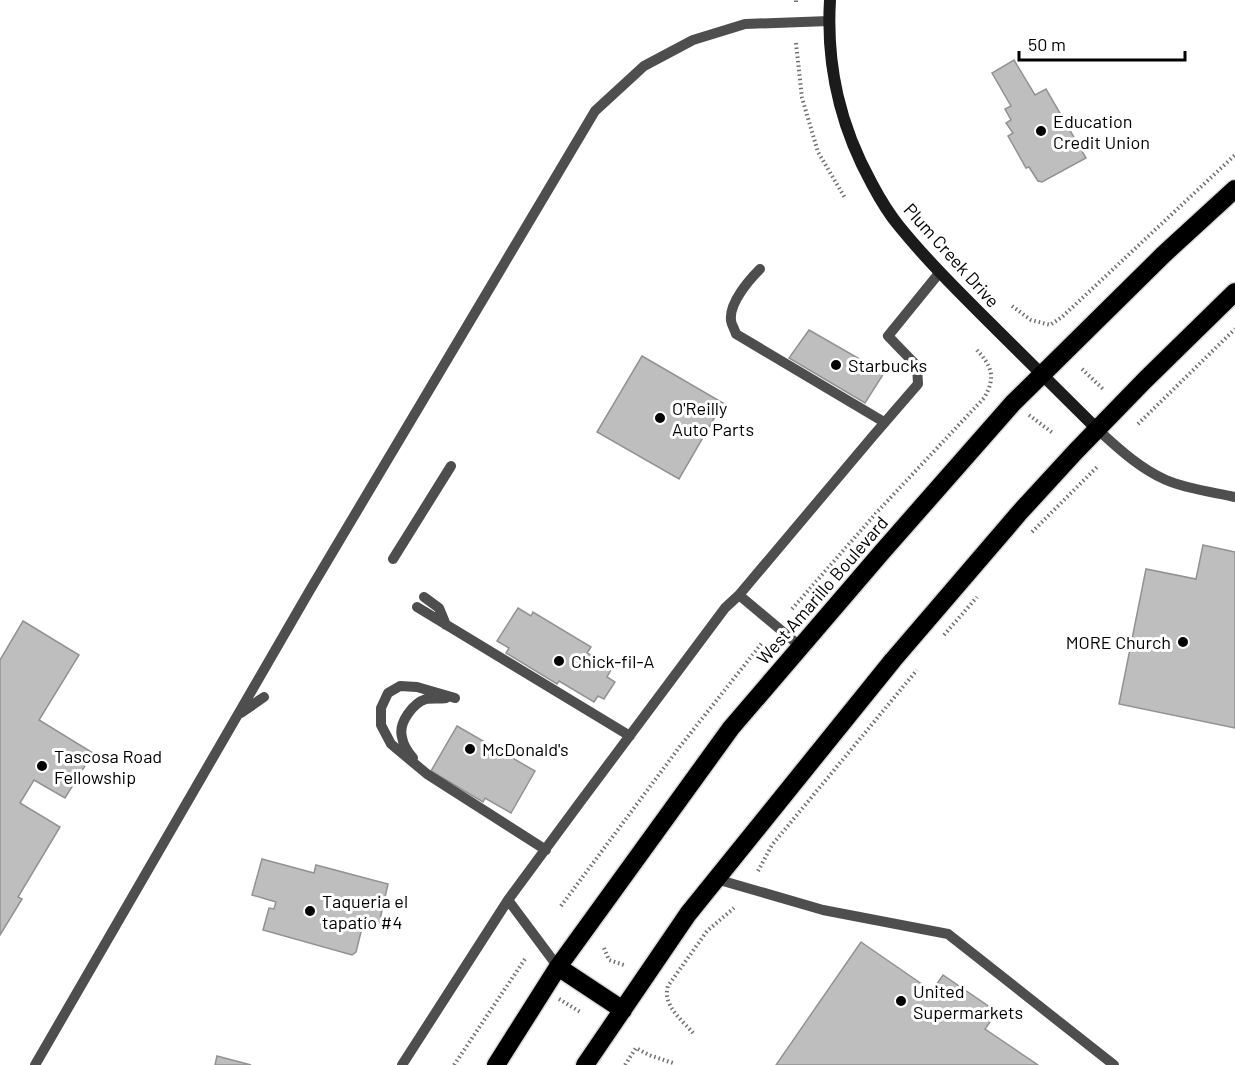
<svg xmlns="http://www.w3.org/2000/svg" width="1235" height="1065" font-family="Barlow,sans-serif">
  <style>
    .building { fill: #bebebe; stroke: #929292; stroke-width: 1.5 }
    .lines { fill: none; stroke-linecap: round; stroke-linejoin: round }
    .highway-casing { stroke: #dbdbdb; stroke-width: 21 }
    .path { stroke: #707070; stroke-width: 4; stroke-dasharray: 1.5 3; stroke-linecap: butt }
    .lane { stroke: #4e4e4e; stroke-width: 10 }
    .secondary { stroke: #1b1b1b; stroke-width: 12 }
    .highway { stroke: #000; stroke-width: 18 }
    .poi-dot { fill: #000; stroke: #fff; stroke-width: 2 }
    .labels { text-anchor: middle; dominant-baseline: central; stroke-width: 6; stroke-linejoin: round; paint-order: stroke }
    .poi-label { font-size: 18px; fill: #000; stroke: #fff; text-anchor: start }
    .street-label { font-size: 18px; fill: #000; stroke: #fff }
  </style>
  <rect width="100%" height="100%" fill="#fff"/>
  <path class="building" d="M 1014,60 L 1035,95 L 1046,89 L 1086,158 L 1042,182 L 1038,181 L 1029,167 L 1026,168 L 1008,136 L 1013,133 L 1006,123 L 1011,120 L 1005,109 L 1011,106 L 992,73 Z
    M 809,330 L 884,373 L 865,403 L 789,358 Z
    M 642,356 L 723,403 L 679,479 L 597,432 Z
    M 1203,545 L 1235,552 L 1235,728 L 1119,704 L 1146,569 L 1196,579 Z
    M 518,608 L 531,616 L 533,612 L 591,647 L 587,653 L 612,668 L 607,677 L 615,682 L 604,699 L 598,696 L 594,702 L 559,681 L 557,684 L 506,653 L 509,648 L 497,641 Z
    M 23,621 L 79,655 L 39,720 L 93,753 L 65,798 L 34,780 L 20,803 L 60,827 L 18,897 L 22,899 L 0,935 L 0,660 Z
    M 457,726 L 535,771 L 511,813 L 485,798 L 483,802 L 431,771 Z
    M 262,859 L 314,873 L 316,865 L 388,884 L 379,924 L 364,920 L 356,952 L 352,955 L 263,930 L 269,908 L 274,909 L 276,902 L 252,895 Z
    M 861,942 L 932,991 L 943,975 L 997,1012 L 985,1029 L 1038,1065 L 776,1065 Z
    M 217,1056 L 251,1065 L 215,1065 Z"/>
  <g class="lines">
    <defs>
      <path id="highway" d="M 558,967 L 623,1010
        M 496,1065 L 558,967 L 731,728 L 882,552 L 1013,403 L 1163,255 L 1235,189
        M 585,1065 L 688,914 L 893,660 L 1020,512 L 1076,451 L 1145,380 L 1235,292"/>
    </defs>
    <use href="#highway" class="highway-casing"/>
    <path class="path" d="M 796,2 L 796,0
      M 796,43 L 802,98 L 818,152 L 845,198
      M 1012,306 L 1031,320 L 1050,325 L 1062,317 L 1235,155
      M 1082,369 L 1103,389
      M 1029,415 L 1054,434
      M 1138,424 L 1235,329
      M 1032,532 L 1097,467
      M 792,609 L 878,511 L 984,398 C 997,376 991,365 975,348
      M 944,635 L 977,597
      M 758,871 L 772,845 L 917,670
      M 561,906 L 678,749 L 762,643
      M 604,948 L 609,960 L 624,965
      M 559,999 L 582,1013
      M 693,1033 C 682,1020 662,1005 668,986 L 707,931 L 734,908
      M 454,1065 L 525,959
      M 625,1065 L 636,1048 L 649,1055 L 673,1063"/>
    <path class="lane" d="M 760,269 C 749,280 729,303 731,320 C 731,324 735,330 736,334 L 884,422
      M 1097,429 C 1118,448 1139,468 1166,480 C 1187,489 1212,492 1235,497
      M 393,559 L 451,466
      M 739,595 L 873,436 L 918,384 L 917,366 L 888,336 L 940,272
      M 424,597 L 439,608 L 446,625
      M 417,607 L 630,736
      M 455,698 L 417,687 L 400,686 L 388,693 L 381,708 L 381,725 L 391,744 L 427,774 L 546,850
      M 241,713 L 264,697
      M 413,758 C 408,752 403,745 402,737 C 398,723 413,703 426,699 C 432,698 440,699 446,698
      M 716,879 L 823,910 L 948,934 L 1114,1065
      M 508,900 L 558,967
      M 35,1065 L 310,590 L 595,111 L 644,66 L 693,40 L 745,24 L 829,21
      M 402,1065 L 508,900 L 578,805 L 725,608 L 739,595 L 801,647"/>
    <path class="secondary" d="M 830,0 C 826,67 840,126 872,184 C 880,199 889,214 899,226 C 925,258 954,287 983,316 C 1021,354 1059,391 1097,429"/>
    <use href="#highway" class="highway"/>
  </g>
  <g class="poi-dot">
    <circle cx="1041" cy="131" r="6"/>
    <circle cx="836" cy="365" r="6"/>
    <circle cx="660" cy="418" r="6"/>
    <circle cx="1183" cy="642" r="6"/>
    <circle cx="559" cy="661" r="6"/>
    <circle cx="470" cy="749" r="6"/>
    <circle cx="42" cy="766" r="6"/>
    <circle cx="310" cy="911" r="6"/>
    <circle cx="901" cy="1001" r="6"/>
  </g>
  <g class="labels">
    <g class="poi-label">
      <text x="1053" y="121">Education<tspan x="1053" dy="21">Credit Union</tspan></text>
      <text x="848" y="365">Starbucks</text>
      <text x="672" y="408">O'Reilly<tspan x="672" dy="21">Auto Parts</tspan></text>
      <text x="1171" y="642" text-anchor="end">MORE Church</text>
      <text x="571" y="661">Chick-fil-A</text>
      <text x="482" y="749">McDonald's</text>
      <text x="54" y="756">Tascosa Road<tspan x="54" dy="21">Fellowship</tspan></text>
      <text x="322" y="901">Taqueria el<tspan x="322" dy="21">tapatío #4</tspan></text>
      <text x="913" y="991">United<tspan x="913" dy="21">Supermarkets</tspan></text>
    </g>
    <g class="street-label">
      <text transform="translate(952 255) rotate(48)">Plum Creek Drive</text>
      <text transform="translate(822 590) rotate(-49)">West Amarillo Boulevard</text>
    </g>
  </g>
  <path d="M1019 51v9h166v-9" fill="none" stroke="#000000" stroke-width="3"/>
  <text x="1028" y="51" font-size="18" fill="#000000" stroke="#ffffff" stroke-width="4.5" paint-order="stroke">50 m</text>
</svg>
